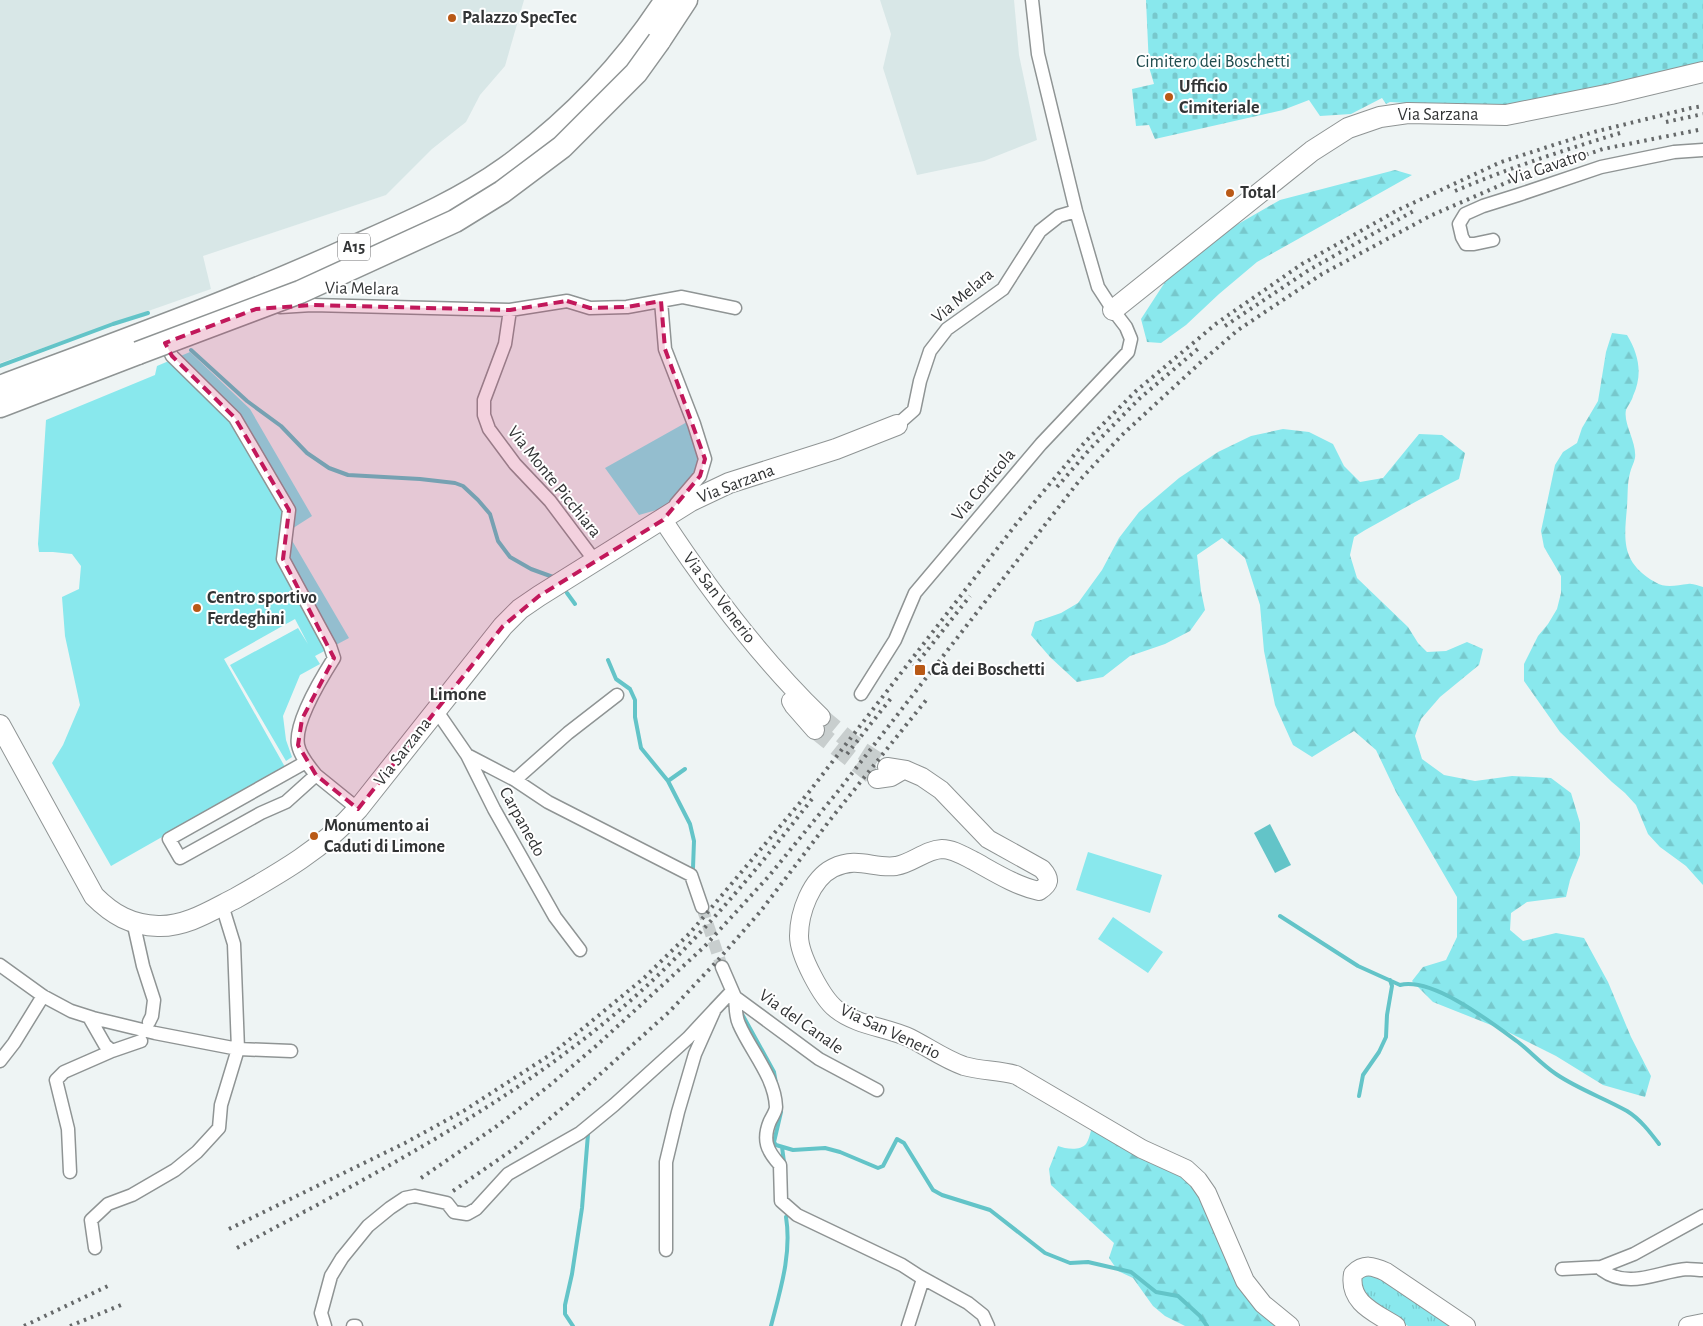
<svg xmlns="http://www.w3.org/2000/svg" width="1703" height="1326" font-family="'Alegreya Sans',sans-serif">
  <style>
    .built { fill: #d8e7e7 }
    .grass { fill: url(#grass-tufts) }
    .forest { fill: url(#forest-firs) }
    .cemetery { fill: url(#cemetery-stones) }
    .park { fill: #89e8ed }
    .water { fill: #63c4c8 }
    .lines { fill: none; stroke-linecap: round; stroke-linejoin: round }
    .stream { stroke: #63c4c8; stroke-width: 4 }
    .street-tunnel { stroke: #c8cece; stroke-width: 12; stroke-dasharray: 12 6; stroke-linecap: butt }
    .secondary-tunnel { stroke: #c8cece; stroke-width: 18; stroke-dasharray: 18 9; stroke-linecap: butt }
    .street-casing { stroke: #8f9494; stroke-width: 15 }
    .secondary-casing { stroke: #8f9494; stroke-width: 20 }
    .primary-casing { stroke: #8f9494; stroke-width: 22 }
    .highway-casing { stroke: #8f9494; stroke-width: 25 }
    .street { stroke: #fff; stroke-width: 12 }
    .secondary { stroke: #fff; stroke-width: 18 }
    .primary { stroke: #fff; stroke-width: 20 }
    .highway { stroke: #fff; stroke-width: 22 }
    .rail { stroke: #66696a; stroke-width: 4; stroke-dasharray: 2.5 5; stroke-linecap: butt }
    .highway-bridge-casing { stroke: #8f9494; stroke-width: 25; stroke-linecap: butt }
    .highway-bridge { stroke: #fff; stroke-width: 22 }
    .marked { fill: #c2185b; fill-opacity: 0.2; stroke: #c2185b; stroke-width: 4; stroke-dasharray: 10 6; stroke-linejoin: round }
    .poi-dot { fill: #b95916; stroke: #fff; stroke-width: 2 }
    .labels { text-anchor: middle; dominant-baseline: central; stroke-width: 4; stroke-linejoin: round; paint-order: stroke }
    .shield { fill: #fff; stroke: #707172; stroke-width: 1 }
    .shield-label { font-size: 16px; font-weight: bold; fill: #323435 }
    .poi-label { font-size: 18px; font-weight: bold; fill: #323435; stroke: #fff; text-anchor: start }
    .park-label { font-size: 18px; fill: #204c4e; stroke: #fff }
    .street-label { font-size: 18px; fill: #323435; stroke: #fff }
    .neighbourhood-label { font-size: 19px; font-weight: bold; fill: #323435; stroke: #fff }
  </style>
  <defs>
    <pattern id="grass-tufts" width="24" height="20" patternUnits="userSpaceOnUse" patternTransform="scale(1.25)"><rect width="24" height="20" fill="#89e8ed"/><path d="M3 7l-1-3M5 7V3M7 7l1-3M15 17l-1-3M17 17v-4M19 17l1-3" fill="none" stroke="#77c8cc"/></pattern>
    <pattern id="forest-firs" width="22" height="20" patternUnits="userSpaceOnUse" patternTransform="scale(1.25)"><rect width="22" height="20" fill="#89e8ed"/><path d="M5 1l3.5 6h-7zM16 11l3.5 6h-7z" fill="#77c8cc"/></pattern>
    <pattern id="cemetery-stones" width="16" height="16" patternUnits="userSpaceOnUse" patternTransform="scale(1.25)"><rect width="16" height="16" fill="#89e8ed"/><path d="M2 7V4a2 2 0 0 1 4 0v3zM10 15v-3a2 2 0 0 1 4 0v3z" fill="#77c8cc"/></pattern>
  </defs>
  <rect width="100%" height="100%" fill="#eef4f4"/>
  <path class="built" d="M 0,0 L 524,0 L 505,66 L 480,95 L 466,122 L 432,149 L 386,195 L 203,256 L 211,289 L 0,363 Z
    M 880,0 L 1014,0 L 1019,55 L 1037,140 L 984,161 L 917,175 L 883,68 L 891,34 Z"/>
  <path class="grass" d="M 1373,1273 L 1454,1326 L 1408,1326 L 1367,1300 L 1358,1280 L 1359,1277 Z"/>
  <path class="forest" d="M 1395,170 L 1412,175 L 1257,262 L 1219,294 L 1186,325 L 1161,343 L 1147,342 L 1141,319 L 1167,279 L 1233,227 L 1280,200 Z
    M 1612,333 L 1627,335 C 1639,355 1643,374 1633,396 C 1632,401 1628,405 1626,410 C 1623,424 1637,442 1635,458 C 1634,463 1631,468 1630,473 C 1627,483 1628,496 1627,507 C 1624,541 1621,562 1655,582 C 1666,589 1677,585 1688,584 C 1693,583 1698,586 1703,587 L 1703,885 L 1686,866 L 1660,847 L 1648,834 L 1636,805 L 1625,793 L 1612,782 L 1560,732 L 1524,681 L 1524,664 L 1538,636 L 1548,624 L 1557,609 L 1561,593 L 1561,576 L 1544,547 L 1541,531 L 1555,465 L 1563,452 L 1577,443 L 1582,428 L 1598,401 L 1606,352 Z
    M 1283,429 L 1309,432 L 1333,444 L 1344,466 L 1360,482 L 1383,478 L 1419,434 L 1442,435 L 1465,453 L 1459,479 C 1438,489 1419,500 1399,511 C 1384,520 1369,527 1354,537 L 1350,555 L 1357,578 L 1408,627 L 1418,643 L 1427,652 L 1446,651 L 1467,642 L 1483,649 L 1479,665 L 1440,697 L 1421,719 L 1415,736 L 1422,759 L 1444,775 L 1475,781 L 1512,776 L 1551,778 L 1571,793 L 1580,823 L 1580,855 L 1570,880 L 1566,897 L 1527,902 L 1511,913 L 1510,930 L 1523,941 L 1556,933 L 1584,938 L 1608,982 L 1631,1037 L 1651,1076 L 1645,1097 L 1603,1085 L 1556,1056 L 1506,1031 L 1433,1002 L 1412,981 L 1423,967 L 1446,960 L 1457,937 L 1457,897 L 1396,792 L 1376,750 L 1354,731 L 1312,757 L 1293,745 L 1275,705 L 1264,651 L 1260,605 L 1245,558 L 1222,538 L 1197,555 L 1201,591 L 1205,610 L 1190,631 L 1165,644 L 1130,656 L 1103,677 L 1077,682 L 1050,657 L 1031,635 L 1035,622 L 1061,613 L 1078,603 L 1102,570 L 1119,538 L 1139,512 L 1179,478 L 1218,452 L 1251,436 Z
    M 1092,1128 L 1182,1174 L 1193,1184 L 1279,1326 L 1185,1326 L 1165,1316 L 1153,1306 L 1133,1278 L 1118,1271 L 1109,1258 L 1114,1243 L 1051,1185 L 1049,1169 L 1058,1146 C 1066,1149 1080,1151 1086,1144 C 1089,1140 1090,1133 1092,1128 Z"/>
  <path class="cemetery" d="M 1146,0 L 1703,0 L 1703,62 L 1631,80 L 1491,108 L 1390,102 L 1386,104 L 1382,98 L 1351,114 L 1320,116 L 1309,100 L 1283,110 L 1155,139 L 1149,125 L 1136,126 L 1132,89 L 1154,84 L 1149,67 Z"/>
  <path class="park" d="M 190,352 L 250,409 L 312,516 L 287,532 L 349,638 L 315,656 L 320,664 L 300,675 L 283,716 L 286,740 L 292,757 L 286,761 L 230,665 L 298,628 L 308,644 L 295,619 L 224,659 L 285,767 L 111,866 L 52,763 L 63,745 L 80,705 L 65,636 L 62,597 L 79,589 L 81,566 L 72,554 L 53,552 L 39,552 L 38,544 L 46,420 L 155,375 L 157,366 Z
    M 687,422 L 697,454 L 699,473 L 667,507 L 639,515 L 605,468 Z
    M 1088,852 L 1162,875 L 1150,913 L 1076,890 Z
    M 1113,917 L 1163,952 L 1148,973 L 1098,939 Z"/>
  <path class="water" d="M 1270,824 L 1291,865 L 1275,873 L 1254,833 Z"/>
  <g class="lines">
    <path class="stream" d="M 191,350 L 247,401 L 281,426 L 307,453 L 329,468 L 348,475 L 420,479 L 455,483 L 463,486 L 478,500 L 490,514 L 498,541 L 510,557 L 531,569 L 553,577
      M 0,366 L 113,324 L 148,313
      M 567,593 L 575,604
      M 608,660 L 616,679 L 630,689 L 635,700 L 635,717 L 641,748 L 668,781 L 690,824 L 694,841 L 693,868
      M 668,781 L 685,769
      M 1280,916 L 1358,966 L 1400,985 C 1433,977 1492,1023 1518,1042 C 1531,1052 1542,1065 1556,1074 C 1578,1089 1604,1098 1627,1111 C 1640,1119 1650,1132 1659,1144
      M 742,1014 L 774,1072 L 776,1083
      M 1359,1096 L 1363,1075 L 1379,1052 L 1386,1037 L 1387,1015 L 1392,986 L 1390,980
      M 781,1112 L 774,1142 L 776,1145 L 793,1150 L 825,1148 L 840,1152 L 878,1168 L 883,1166 L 897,1139 L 904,1143 L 933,1190 L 942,1195 L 990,1210 L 1045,1253 L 1070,1263 L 1088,1262 L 1131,1272 L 1156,1292 L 1178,1296 L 1200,1316 L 1207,1326
      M 782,1147 L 784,1162
      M 573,1326 L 565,1314 L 565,1305 L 572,1274 L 582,1208 L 588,1134
      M 771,1326 C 780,1291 792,1254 786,1217"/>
    <path class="street-tunnel" d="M 702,907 L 722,967"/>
    <path class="secondary-tunnel" d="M 821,717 L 862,751 L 887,767
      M 815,730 L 877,779"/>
    <defs>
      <path id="street" d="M 1493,240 L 1474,244 L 1466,244 L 1462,237 L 1459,224 L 1465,214 L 1483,206 L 1518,195 L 1601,167 L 1674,152 L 1703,150
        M 661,301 L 665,349 L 694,424 L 705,459 L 700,476 L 676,504
        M 280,307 L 312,305 L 510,310 L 567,301 L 590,308 L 627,307 L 682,297 L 735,308
        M 510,310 L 505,344 L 484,400 L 484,415 L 489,429 L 515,464 L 550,501 L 595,561
        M 163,338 L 172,356 L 235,418 L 289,510 L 283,559 L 330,646 L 334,658 C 322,677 294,723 298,745 C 300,756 309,766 316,775
        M 897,425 L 914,410 L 920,381 L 930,351 L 947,329 L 1003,289 L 1040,231 L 1059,216 L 1076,211
        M 861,694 L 895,640 L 915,593 L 1041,444 L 1128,352 L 1131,339 L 1126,327 L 1113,310 L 1098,287 L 1076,211 L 1038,54 L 1032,0
        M 436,710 L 467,755 L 494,809 L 555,917 L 580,950
        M 467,755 L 515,780 L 548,802 L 691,875 L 702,907
        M 306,762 L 169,839 L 180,858 L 261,813 L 286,802 L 316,775 L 358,809
        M 515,780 L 568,733 L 617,695
        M 133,921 L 143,966 L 154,1000 L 152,1016 L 149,1022
        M 0,965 L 43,996 L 71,1011 L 93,1018 L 155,1033 L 238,1049 L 291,1051
        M 722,967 L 735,997 L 819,1059 L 877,1090
        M 735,997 C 736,1005 735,1016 739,1024 C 750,1050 775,1077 776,1107 C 776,1111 772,1117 770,1121 C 762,1140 767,1151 780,1165 L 781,1201 L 797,1215 L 902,1265 L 919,1276 L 968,1303 L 983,1315 L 988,1326
        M 112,1051 L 141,1041
        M 0,1061 L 14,1043 L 43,996
        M 70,1172 L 68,1129 L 56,1080 L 64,1072 L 112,1051 L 105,1045 L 89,1017
        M 1703,1216 L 1634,1254 L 1601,1267 L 1602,1270 C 1629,1290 1659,1271 1687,1269 C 1692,1269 1698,1270 1703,1270
        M 95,1248 L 91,1220 L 108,1204 L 132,1195 L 175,1170 L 197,1152 L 219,1128 L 221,1105 L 238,1049 L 234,944 L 222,905
        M 666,1250 L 666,1162 L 678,1112 L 695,1054 L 715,1009 L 732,991
        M 1562,1269 L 1601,1267
        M 325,1326 L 321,1313 L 331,1276 L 342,1258 L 368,1226 L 390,1208 L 405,1198 L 415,1196 L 447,1203 L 454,1212 L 467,1214 L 476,1209 L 508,1174 L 580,1133 L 614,1105 L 688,1038 L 715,1009
        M 353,1326 L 356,1326
        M 908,1326 L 923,1279"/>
      <path id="secondary" d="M 663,520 C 709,590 760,658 821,717
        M 791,701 L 794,706 L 815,730
        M 887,767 L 906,770 L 922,777 L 941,790 L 988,839 L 1042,869 C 1051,879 1050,884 1039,891 C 1016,886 994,872 974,861 C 964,856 953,849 942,849 C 925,850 913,863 896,866 C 873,869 858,856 833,868 C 811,879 799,913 799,936 C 799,955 822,998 836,1009 C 857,1026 887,1027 910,1038 C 928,1047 944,1059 964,1066 C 981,1071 999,1070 1016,1075 L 1142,1149 L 1186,1169 L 1198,1180 L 1207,1193 L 1245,1281 L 1263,1304 L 1290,1326
        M 877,779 L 891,777 L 903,770
        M 1396,1326 C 1376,1313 1348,1303 1353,1274 C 1364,1263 1373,1266 1386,1272 L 1466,1326
        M 1688,1326 L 1703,1323"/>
      <path id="primary" d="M 1113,310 L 1312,151 L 1348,128 L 1380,117 L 1408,113 L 1506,115 L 1611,94 L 1703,72
        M 0,725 L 94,896 C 113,915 131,925 158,926 C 186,927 212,910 236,898 C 280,873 324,848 358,809 L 503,626 L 520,609 L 539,596 L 691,501 L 729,483 L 836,449 L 897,425"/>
      <path id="highway" d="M 659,41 L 686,0
        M 0,387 C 120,342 240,299 356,246 C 408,223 460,201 506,168 C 569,122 624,65 666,0
        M 0,406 L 138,353"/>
    </defs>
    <use href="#street" class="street-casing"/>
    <use href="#secondary" class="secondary-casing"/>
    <use href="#primary" class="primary-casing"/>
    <use href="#highway" class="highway-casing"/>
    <use href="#street" class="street"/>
    <use href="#secondary" class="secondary"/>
    <use href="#primary" class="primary"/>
    <use href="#highway" class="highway"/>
    <path class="rail" d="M 1666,122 L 1703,114
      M 1455,191 C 1509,168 1564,150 1620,133
      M 1225,326 L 1309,270 L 1417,209
      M 1057,487 L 1090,449 L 1139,399 L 1200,347
      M 914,667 L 970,596
      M 847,754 L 892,697
      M 421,1178 L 497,1126 L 550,1085 L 596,1046 L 704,947 L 769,876 L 839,790 L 1079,481 L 1122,435 L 1201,362 L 1238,330 L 1322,274 L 1430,216 L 1517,178 L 1603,149 L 1703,129
      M 453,1191 L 515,1148 L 567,1104 L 669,1012 L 718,960 L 760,912 L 830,820 L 927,699 L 926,701
      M 229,1229 L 405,1143 L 465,1110 L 553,1053 L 644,978 L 690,933 L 809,792 L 1017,523 L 1085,442 L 1136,391 L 1217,323 L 1302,264 L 1398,210 L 1501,162 L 1594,132 L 1691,108 L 1703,106
      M 237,1248 C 363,1180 493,1114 604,1023 C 684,958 749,880 812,799
      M 24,1326 L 110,1285
      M 70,1326 L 121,1305"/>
    <defs>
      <path id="highway-bridge" d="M 138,353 L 300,292 L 455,221 L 502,192 L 562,147 L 636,73 L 659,41"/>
    </defs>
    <use href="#highway-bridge" class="highway-bridge-casing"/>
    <use href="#highway-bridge" class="highway-bridge"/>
  </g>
  <path class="marked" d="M 567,301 L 590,308 L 627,307 L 661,301 L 665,349 L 705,459 L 700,476 L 663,520 L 539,596 L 503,626 L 358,809 L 316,775 L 298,745 L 302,719 L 334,658 L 283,559 L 289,510 L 235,418 L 172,356 L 165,343 L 256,309 L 312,305 L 510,310 Z"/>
  <g class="poi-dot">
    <circle cx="452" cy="18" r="5"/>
    <circle cx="1169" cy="97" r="5"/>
    <circle cx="1230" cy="193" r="5"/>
    <circle cx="197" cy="608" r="5"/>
    <rect x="914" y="664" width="12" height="12" rx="2.5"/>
    <circle cx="314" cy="836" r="5"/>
  </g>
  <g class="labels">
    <rect class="shield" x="338" y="233.5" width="32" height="27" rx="4"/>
    <g class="shield-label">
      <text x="354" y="247">A15</text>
    </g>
    <g class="poi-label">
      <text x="462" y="18">Palazzo SpecTec</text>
      <text x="1179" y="87">Ufficio<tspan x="1179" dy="21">Cimiteriale</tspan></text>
      <text x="1240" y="193">Total</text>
      <text x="207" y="598">Centro sportivo<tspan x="207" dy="21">Ferdeghini</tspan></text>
      <text x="931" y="670">Cà dei Boschetti</text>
      <text x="324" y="826">Monumento ai<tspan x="324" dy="21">Caduti di Limone</tspan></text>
    </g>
    <g class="park-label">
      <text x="1213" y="62">Cimitero dei Boschetti</text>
    </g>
    <g class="street-label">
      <text x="1438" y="115">Via Sarzana</text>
      <text transform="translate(1548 167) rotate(-19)">Via Gavatro</text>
      <text transform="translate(362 289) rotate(1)">Via Melara</text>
      <text transform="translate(963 296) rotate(-40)">Via Melara</text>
      <text transform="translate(554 482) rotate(51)">Via Monte Picchiara</text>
      <text transform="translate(736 484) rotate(-21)">Via Sarzana</text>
      <text transform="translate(984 485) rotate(-50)">Via Corticola</text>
      <text transform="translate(719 598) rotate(53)">Via San Venerio</text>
      <text transform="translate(403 752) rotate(-52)">Via Sarzana</text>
      <text transform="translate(522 822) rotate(61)">Carpanedo</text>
      <text transform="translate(801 1022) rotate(35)">Via del Canale</text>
      <text transform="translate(890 1032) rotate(25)">Via San Venerio</text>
    </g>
    <g class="neighbourhood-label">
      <text x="458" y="694">Limone</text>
    </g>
  </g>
</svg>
